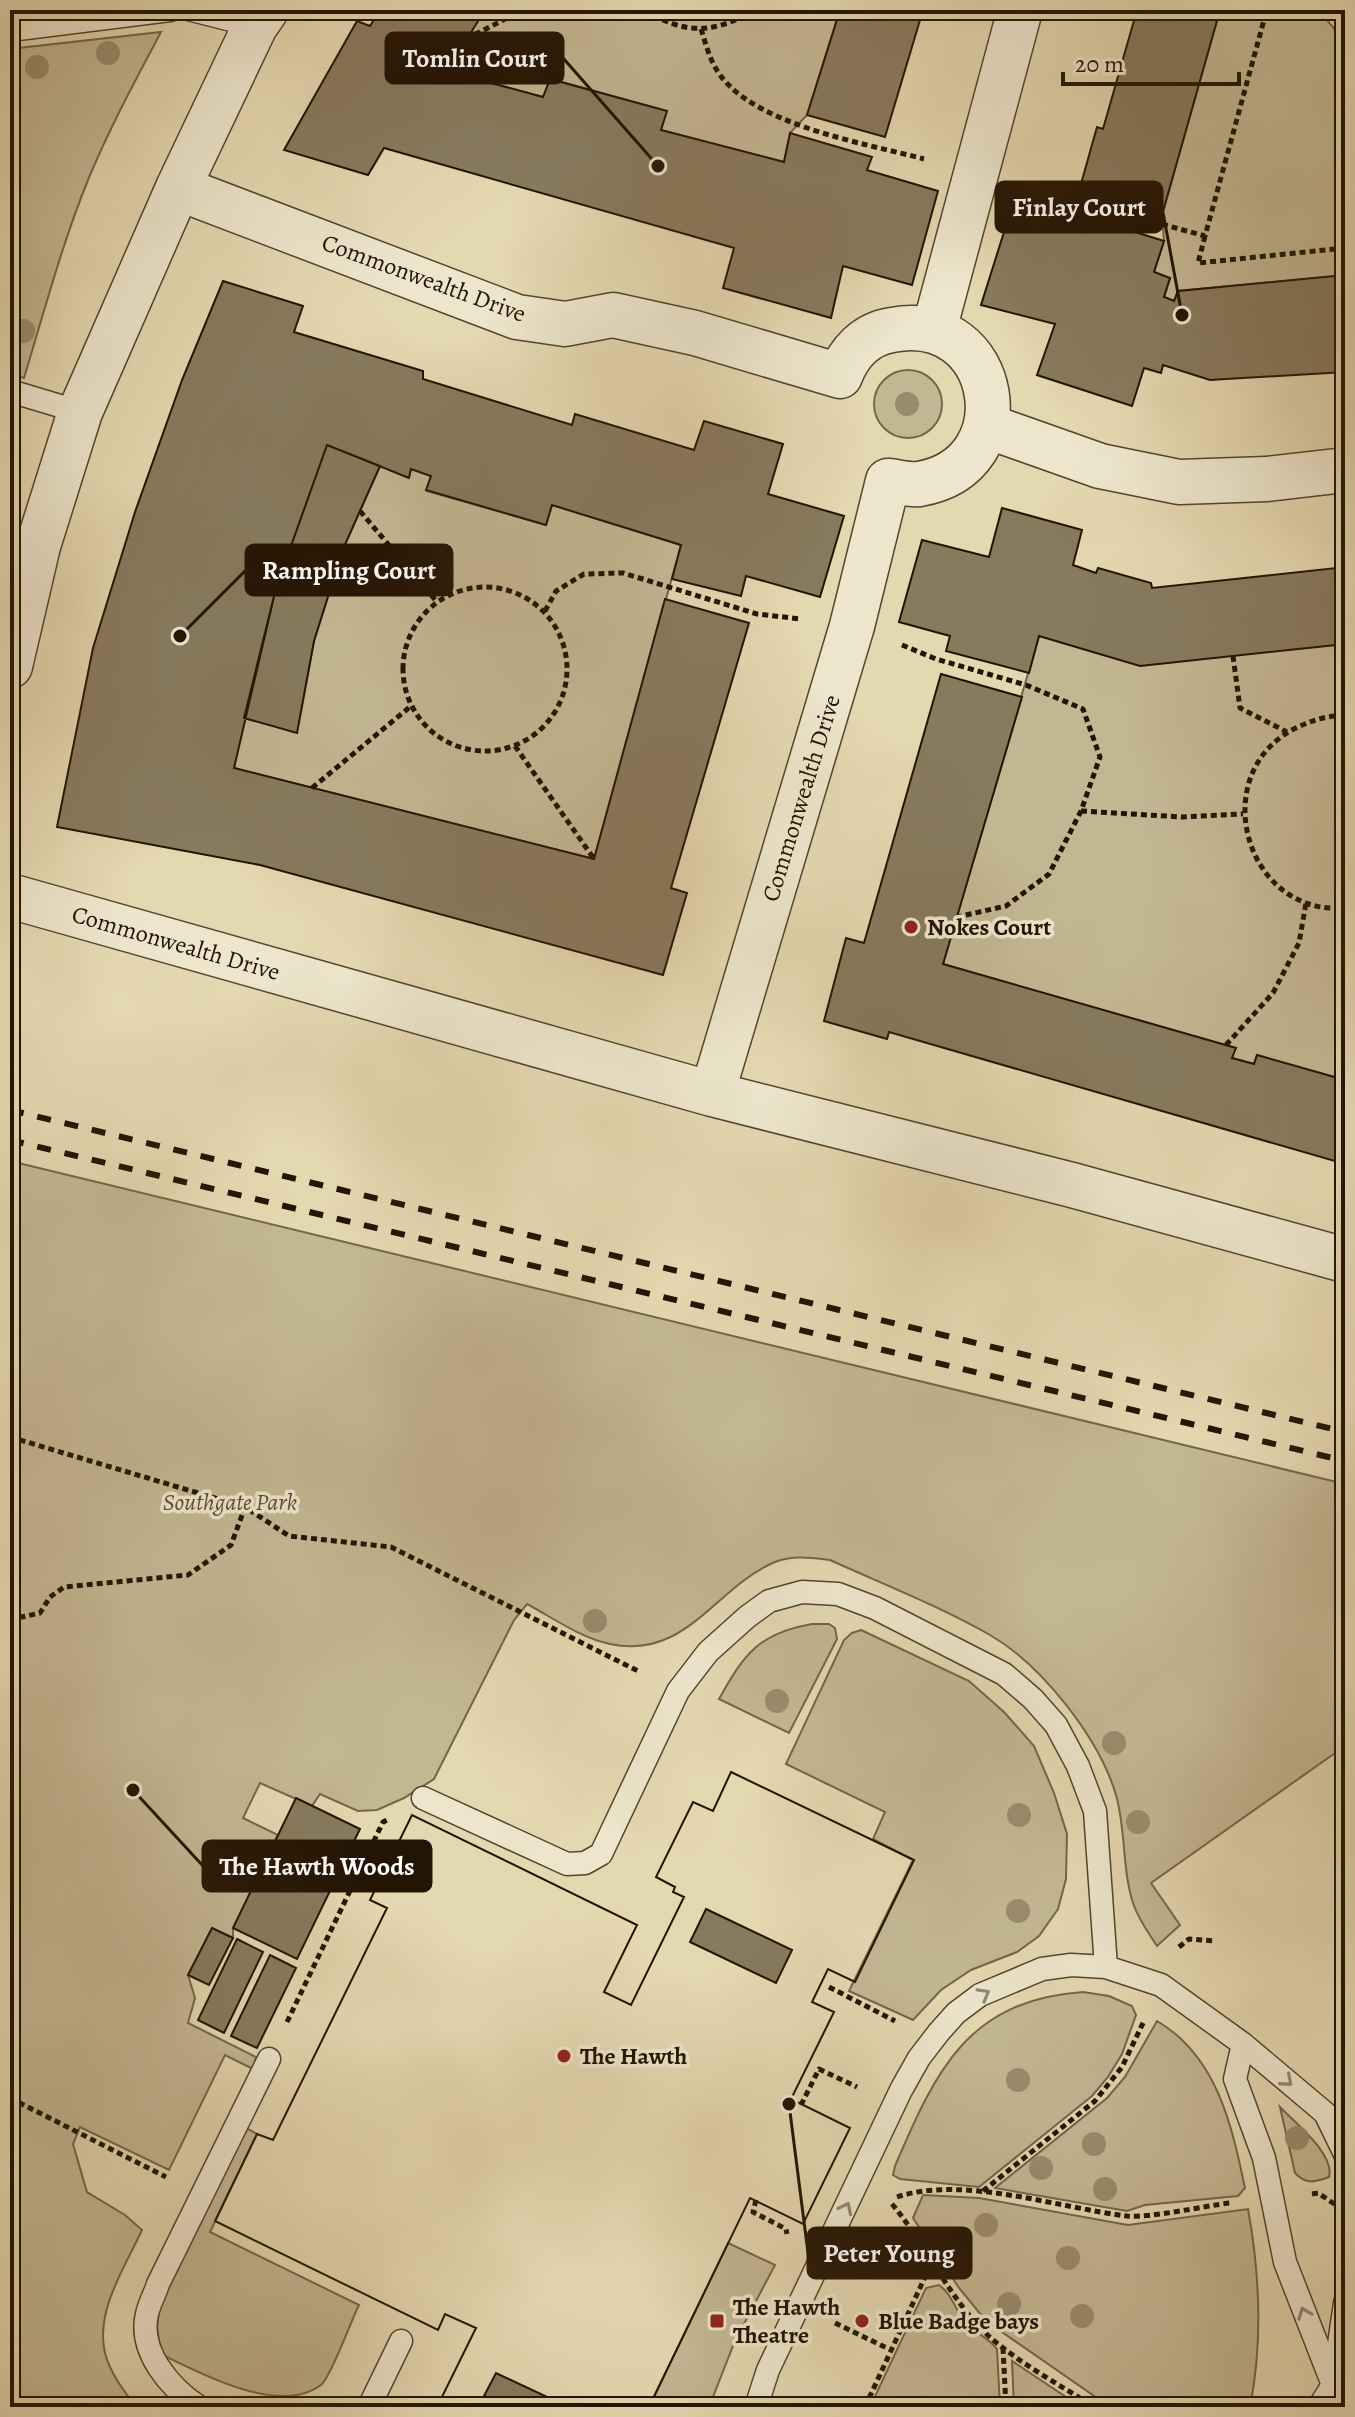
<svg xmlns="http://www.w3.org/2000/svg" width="1355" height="2417" font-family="Alegreya,serif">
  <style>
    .green { fill: #c3b793; stroke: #73664b; stroke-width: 2 }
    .building { fill: #877a5d; stroke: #231403; stroke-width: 2; fill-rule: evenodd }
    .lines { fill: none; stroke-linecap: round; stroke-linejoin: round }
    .lane-casing { stroke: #53452e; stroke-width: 25 }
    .street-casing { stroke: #53452e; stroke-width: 47 }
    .path { stroke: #231403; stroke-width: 5; stroke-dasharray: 6 4; stroke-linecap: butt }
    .lane { stroke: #ede6cc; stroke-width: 22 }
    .street { stroke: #ede6cc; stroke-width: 44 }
    .rail { stroke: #231403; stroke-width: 6; stroke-dasharray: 14 14; stroke-linecap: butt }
    .tree { fill: #998c6d }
    .oneway { stroke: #928872 }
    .poi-dot { fill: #8f2418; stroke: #ede6cc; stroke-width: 3 }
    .labels { text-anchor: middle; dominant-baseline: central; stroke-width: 7; stroke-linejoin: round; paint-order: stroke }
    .street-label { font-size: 24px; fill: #231403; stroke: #ede6cc }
    .poi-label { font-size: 24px; font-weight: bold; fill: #231403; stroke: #ede6cc; text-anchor: start }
    .park-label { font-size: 24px; font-style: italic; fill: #5b4d35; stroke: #ede6cc }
    .leader { fill: none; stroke: #231403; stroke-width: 3 }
    .callout-dot { fill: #231403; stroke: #ede6cc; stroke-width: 3 }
    .callout { fill: #231403; stroke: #231403; stroke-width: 3 }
    .callout-label { font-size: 26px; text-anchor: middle; font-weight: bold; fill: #fff }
  </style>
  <rect width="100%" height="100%" fill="#e4d8b1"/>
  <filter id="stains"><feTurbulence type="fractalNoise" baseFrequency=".0025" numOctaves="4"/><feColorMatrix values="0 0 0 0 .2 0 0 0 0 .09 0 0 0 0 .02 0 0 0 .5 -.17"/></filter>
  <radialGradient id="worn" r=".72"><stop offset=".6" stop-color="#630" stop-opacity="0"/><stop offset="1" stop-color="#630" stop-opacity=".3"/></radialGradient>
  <path class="green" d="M 485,10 L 840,10 L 807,115 L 790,133 L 784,162 L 661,130 L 666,111 L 551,79 L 543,97 L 428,66 L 438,49 Z
    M 1220,10 L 1319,10 L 1345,42 L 1345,275 L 1178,291 L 1174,301 L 1164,297 L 1170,278 L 1154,272 L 1164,241 L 1162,215 Z
    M 161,32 C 135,81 109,129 88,180 C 62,244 44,312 24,378 L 10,374 L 10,49 Z
    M874 404a34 34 0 1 1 68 0a34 34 0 1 1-68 0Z
    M 380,466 L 408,478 L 411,469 L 431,476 L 427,491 L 546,525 L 552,505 L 681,545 L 594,859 L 234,768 L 244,718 L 297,732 L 314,641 L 343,549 Z
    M 1039,636 L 1345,644 L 1345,1080 L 1257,1055 L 1254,1064 L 1232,1058 L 1235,1048 L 943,964 Z
    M 10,1161 L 1345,1484 L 1345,1746 L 1151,1883 L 1180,1925 L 1157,1946 C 1148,1932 1138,1919 1133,1903 C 1122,1869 1126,1830 1116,1795 C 1099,1738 1042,1665 990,1635 C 939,1606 883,1584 830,1560 C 812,1558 793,1555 775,1562 C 715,1587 687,1660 610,1644 C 581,1638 553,1618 527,1604 L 514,1620 L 434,1779 L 404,1798 L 377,1810 L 358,1811 L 320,1794 L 312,1806 L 260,1783 L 243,1818 L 278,1835 L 233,1928 L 233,1938 L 212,1928 L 188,1975 L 195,1998 L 188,2023 L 256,2057 L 253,2069 L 225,2055 L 169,2170 L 80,2127 L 73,2144 L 87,2192 L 125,2215 L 142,2230 C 125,2267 95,2311 105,2353 C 110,2373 124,2391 136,2407 L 10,2407 Z
    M 812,1624 L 829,1624 L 835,1628 L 837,1639 L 789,1733 L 719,1699 C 744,1654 759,1633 812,1624 Z
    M 861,1630 L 969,1681 L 1004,1712 L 1034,1746 L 1054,1793 L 1067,1834 L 1066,1879 L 1058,1909 L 1039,1936 L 1017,1952 L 971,1970 L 941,1990 L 913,2020 L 849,1991 L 913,1860 L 873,1839 L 885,1812 L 786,1764 L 844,1640 L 852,1633 Z
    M 1083,1992 L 1109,1996 L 1132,2006 L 1136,2015 L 1122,2054 L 1108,2077 L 1092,2096 L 979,2187 L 900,2179 L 893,2175 L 895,2166 C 936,2070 968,2000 1083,1992 Z
    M 1157,2021 C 1217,2056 1232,2126 1245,2188 L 1238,2196 L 1145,2205 L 1127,2211 L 995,2188 L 1107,2098 L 1125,2077 Z
    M 1280,2107 C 1296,2124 1335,2154 1329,2177 C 1315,2182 1306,2185 1295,2173 Z
    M 246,2128 L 257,2134 L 210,2232 L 359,2305 C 350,2323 333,2372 322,2384 C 282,2417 201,2374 161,2354 L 157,2327 L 160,2305 Z
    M 923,2195 L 979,2198 L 1128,2225 L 1248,2209 C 1260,2275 1263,2341 1250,2407 L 1110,2407 L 986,2321 L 959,2288 L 913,2218 Z
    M 728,2243 L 775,2265 L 735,2341 L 709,2407 L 649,2407 Z
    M 939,2285 C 952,2294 955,2310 966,2323 C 975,2333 988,2337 997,2349 L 1000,2407 L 870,2407 L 926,2288 Z
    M 1012,2361 L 1081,2407 L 1014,2407 Z"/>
  <path class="building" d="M 380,10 L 485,10 L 455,58 L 438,49 L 428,66 L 543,97 L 550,79 L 667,111 L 661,130 L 784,162 L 790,133 L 872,157 L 867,170 L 938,191 L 912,285 L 843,266 L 831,318 L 723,288 L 734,248 L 384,148 L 368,175 L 284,150 L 357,21 L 370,26 Z
    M 840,10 L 923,10 L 885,137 L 807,115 Z
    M 1137,10 L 1220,10 L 1162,215 L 1079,191 L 1097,127 L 1103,129 Z
    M 1010,213 L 1080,230 L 1084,216 L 1164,241 L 1154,272 L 1170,278 L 1164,297 L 1174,301 L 1178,291 L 1345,275 L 1345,372 L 1210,380 L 1163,365 L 1161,373 L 1144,368 L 1132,406 L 1037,375 L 1055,324 L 981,305 Z
    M 223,281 L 303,306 L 294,332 L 423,371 L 423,379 L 572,425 L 575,414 L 694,450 L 704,421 L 783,444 L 768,494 L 844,516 L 820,597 L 746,576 L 741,596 L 672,579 L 681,545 L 552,505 L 546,525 L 426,490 L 431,476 L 411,469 L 409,478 L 327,445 L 276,588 L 234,768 L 594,859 L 665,599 L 749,623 L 671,888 L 687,893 L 663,975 L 260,865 L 57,827 L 93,648 L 135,512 L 182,380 Z
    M 327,445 L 380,466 L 343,549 L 314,641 L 297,733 L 244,718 L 276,588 Z
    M 1002,508 L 1082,530 L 1073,565 L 1096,573 L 1098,568 L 1151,583 L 1152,588 L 1345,567 L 1345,644 L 1140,666 L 1039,636 L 1029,673 L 946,651 L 950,636 L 899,622 L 922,540 L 989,557 Z
    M 941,674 L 1022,697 L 943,964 L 1236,1048 L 1232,1058 L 1254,1064 L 1257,1055 L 1345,1080 L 1345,1164 L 889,1032 L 887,1039 L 824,1021 L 846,938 L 864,943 Z
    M 731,1772 L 914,1860 L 855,1982 L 828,1969 L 812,2002 L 834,2012 L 791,2099 L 850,2128 L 803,2224 L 750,2198 L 649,2407 L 437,2407 L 476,2328 L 445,2314 L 438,2330 L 215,2221 L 257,2134 L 273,2140 L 387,1908 L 370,1900 L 412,1815 L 637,1925 L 604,1992 L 631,2005 L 684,1897 L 673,1892 L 675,1887 L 656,1877 L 693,1802 L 713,1811 Z
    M 731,1772 L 914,1860 L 855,1982 L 828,1969 L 812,2002 L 834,2012 L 791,2099 L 850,2128 L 803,2224 L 750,2198 L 649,2407 L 558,2407 L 560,2403 L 496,2373 L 484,2396 L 508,2407 L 437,2407 L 476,2328 L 445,2314 L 438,2330 L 215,2221 L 257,2134 L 273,2140 L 387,1908 L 370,1900 L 412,1815 L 637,1925 L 604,1992 L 631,2005 L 684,1897 L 673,1892 L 675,1887 L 656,1877 L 693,1802 L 713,1811 ZM 706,1909 L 792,1950 L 776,1983 L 690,1942 Z
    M 296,1798 L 360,1829 L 297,1959 L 233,1928 Z
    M 212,1928 L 233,1938 L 209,1985 L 188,1975 Z
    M 237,1939 L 263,1952 L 224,2033 L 198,2020 Z
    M 270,1955 L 296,1968 L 257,2048 L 231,2036 Z"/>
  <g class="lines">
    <defs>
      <path id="lane" d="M 192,10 L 255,26
        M 10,30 L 170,10
        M 10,391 L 80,412
        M 423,1798 L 567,1864 L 585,1863 L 601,1854 L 678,1691 L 708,1652 L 747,1617 L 769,1601 L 802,1592 L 838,1594 L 875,1608 L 1004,1674 L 1033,1699 L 1056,1725 L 1078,1766 L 1095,1811 L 1106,1967
        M 1243,2044 L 1235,2079 L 1264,2158 L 1285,2262 L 1333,2385 L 1345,2392
        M 199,2407 C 170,2388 138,2351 147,2314 C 149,2304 155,2294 158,2284 L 269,2059
        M 369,2407 L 401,2341
        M 756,2407 L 768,2370 L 901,2090 L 919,2058 L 939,2032 L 956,2013 L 980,1995 L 1042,1969 L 1071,1965 L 1106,1967 L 1161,1985 L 1243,2044 L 1325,2113 L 1345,2154
        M 1319,2407 L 1333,2385 L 1345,2303"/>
      <path id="street" d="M 178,188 L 517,317 L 565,324 L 613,315 L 695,333 L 840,376 C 849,352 866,334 892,330 C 1000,309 1027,466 919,484 C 909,485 898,482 888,481 L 852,626 L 712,1094
        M 934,330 L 1020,10
        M 987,426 L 1100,466 L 1179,482 L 1267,479 L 1345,470
        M 10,666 L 38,546 L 80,412 L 178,188 L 255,26 L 266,10
        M 10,896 L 712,1094 L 1072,1185 L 1345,1260"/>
    </defs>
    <use href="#lane" class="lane-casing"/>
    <use href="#street" class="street-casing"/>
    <path class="path" d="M 645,10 C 685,35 714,34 754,10
      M 701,29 C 705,41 708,54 714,65 C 743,124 865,143 924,159
      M 466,39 L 523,10
      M 1027,187 L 1205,236 L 1264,20 L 1276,10
      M 1205,236 L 1198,263 L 1345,248
      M 360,511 L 437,602
      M403 669a82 82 0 1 1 164 0a82 82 0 1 1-164 0Z
      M 545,611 L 556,591 L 584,574 L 623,573 L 757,614 L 801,619
      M 902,645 L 936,659 L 1026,685 L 1083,709 L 1100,757 L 1081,811 L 1049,874 L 1006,906 L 957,917
      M 1233,656 L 1240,708 L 1287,732
      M 1345,716 C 1328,715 1313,720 1298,727 C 1205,770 1243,916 1345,908
      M 515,746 L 594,859
      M 312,788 L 411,706
      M 1081,811 L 1182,817 L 1243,814
      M 1226,1045 L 1273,993 L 1299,943 L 1306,903
      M 10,1437 L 245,1507 L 289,1536 L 391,1547 L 640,1672
      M 10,1613 L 22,1617 L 40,1613 L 50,1597 L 64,1587 L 188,1575 L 231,1545 L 245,1507
      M 1179,1947 L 1189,1939 L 1215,1941
      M 829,1987 L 895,2021
      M 287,2022 L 383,1822 L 387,1820
      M 10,2098 L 166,2177
      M 801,2105 L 819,2069 L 857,2087
      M 983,2191 L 1095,2101 L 1122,2067 L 1144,2021
      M 1312,2194 L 1318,2193 L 1345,2211
      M 897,2197 C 962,2175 1059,2208 1127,2216 C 1151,2218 1204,2206 1230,2203
      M 756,2200 L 753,2212 L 786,2229 L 787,2234
      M 892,2204 C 922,2240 943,2285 974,2321 C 1003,2355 1056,2382 1094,2407
      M 835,2323 L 891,2350
      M 1003,2348 L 1006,2407
      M 865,2407 L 925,2277 L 938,2268"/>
    <use href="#lane" class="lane"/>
    <use href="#street" class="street"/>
    <path class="rail" d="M 10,1110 L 1345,1432
      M 10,1140 L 1345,1461"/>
  </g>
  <g class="tree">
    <circle cx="108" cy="53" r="12"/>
    <circle cx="37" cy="67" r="12"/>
    <circle cx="23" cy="331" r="12"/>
    <circle cx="907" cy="404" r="12"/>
    <circle cx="595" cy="1621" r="12"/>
    <circle cx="777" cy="1701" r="12"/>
    <circle cx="1114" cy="1743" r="12"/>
    <circle cx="1019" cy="1815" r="12"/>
    <circle cx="1138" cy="1822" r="12"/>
    <circle cx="1018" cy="1911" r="12"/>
    <circle cx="1018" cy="2080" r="12"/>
    <circle cx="1297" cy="2138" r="12"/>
    <circle cx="1094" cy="2144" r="12"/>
    <circle cx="1041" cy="2168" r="12"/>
    <circle cx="1105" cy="2189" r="12"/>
    <circle cx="986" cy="2225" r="12"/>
    <circle cx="1068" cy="2258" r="12"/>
    <circle cx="1009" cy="2304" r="12"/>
    <circle cx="1082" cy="2316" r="12"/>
  </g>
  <defs><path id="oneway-chevron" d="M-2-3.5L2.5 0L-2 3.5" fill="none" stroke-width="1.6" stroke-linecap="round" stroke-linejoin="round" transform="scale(2)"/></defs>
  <g class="oneway">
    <use href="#oneway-chevron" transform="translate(984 1994) rotate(-30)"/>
    <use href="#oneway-chevron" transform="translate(1287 2081) rotate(41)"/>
    <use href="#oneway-chevron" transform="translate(846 2208) rotate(-64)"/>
    <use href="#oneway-chevron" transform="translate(1304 2313) rotate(-111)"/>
  </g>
  <g class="poi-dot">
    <circle cx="911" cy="927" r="8"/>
    <circle cx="564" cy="2056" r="8"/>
    <rect x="709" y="2313" width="16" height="16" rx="4"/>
    <circle cx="862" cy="2321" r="8"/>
  </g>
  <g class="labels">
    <g class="street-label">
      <text transform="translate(424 278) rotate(20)">Commonwealth Drive</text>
      <text transform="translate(801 798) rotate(-73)">Commonwealth Drive</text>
      <text transform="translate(176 943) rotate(16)">Commonwealth Drive</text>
    </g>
    <g class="poi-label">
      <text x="927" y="927">Nokes Court</text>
      <text x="580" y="2056">The Hawth</text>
      <text x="733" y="2307">The Hawth<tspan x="733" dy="28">Theatre</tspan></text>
      <text x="878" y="2321">Blue Badge bays</text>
    </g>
    <g class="park-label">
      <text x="230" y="1502">Southgate Park</text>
    </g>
  </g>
  <path class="leader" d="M658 166L563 58M1182 315L1162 207M180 636L246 570M133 1790L203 1866M789 2104L808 2253"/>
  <g class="callout-dot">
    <circle cx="658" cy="166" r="8"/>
    <circle cx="1182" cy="315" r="8"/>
    <circle cx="180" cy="636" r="8"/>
    <circle cx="133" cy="1790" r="8"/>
    <circle cx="789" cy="2104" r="8"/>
  </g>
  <g class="callout">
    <rect x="386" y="33" width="177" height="50" rx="8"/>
    <rect x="996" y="182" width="166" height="50" rx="8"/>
    <rect x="246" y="545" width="206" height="50" rx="8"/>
    <rect x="203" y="1841" width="228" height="50" rx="8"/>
    <rect x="808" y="2228" width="163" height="50" rx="8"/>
  </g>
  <g class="callout-label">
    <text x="475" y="67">Tomlin Court</text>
    <text x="1079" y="216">Finlay Court</text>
    <text x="349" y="579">Rampling Court</text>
    <text x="317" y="1875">The Hawth Woods</text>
    <text x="889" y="2262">Peter Young</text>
  </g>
  <rect width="1355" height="2417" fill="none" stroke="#e4d8b1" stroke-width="40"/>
  <rect x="12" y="12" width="1331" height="2393" fill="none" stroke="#231403" stroke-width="4"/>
  <rect x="20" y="20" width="1315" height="2377" fill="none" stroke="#231403" stroke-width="2"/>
  <path d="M1063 72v12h176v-12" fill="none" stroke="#231403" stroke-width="4"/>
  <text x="1075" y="72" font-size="24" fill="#231403" stroke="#ede6cc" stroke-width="6" paint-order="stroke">20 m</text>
  <rect width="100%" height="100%" filter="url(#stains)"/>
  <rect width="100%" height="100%" fill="url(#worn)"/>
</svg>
